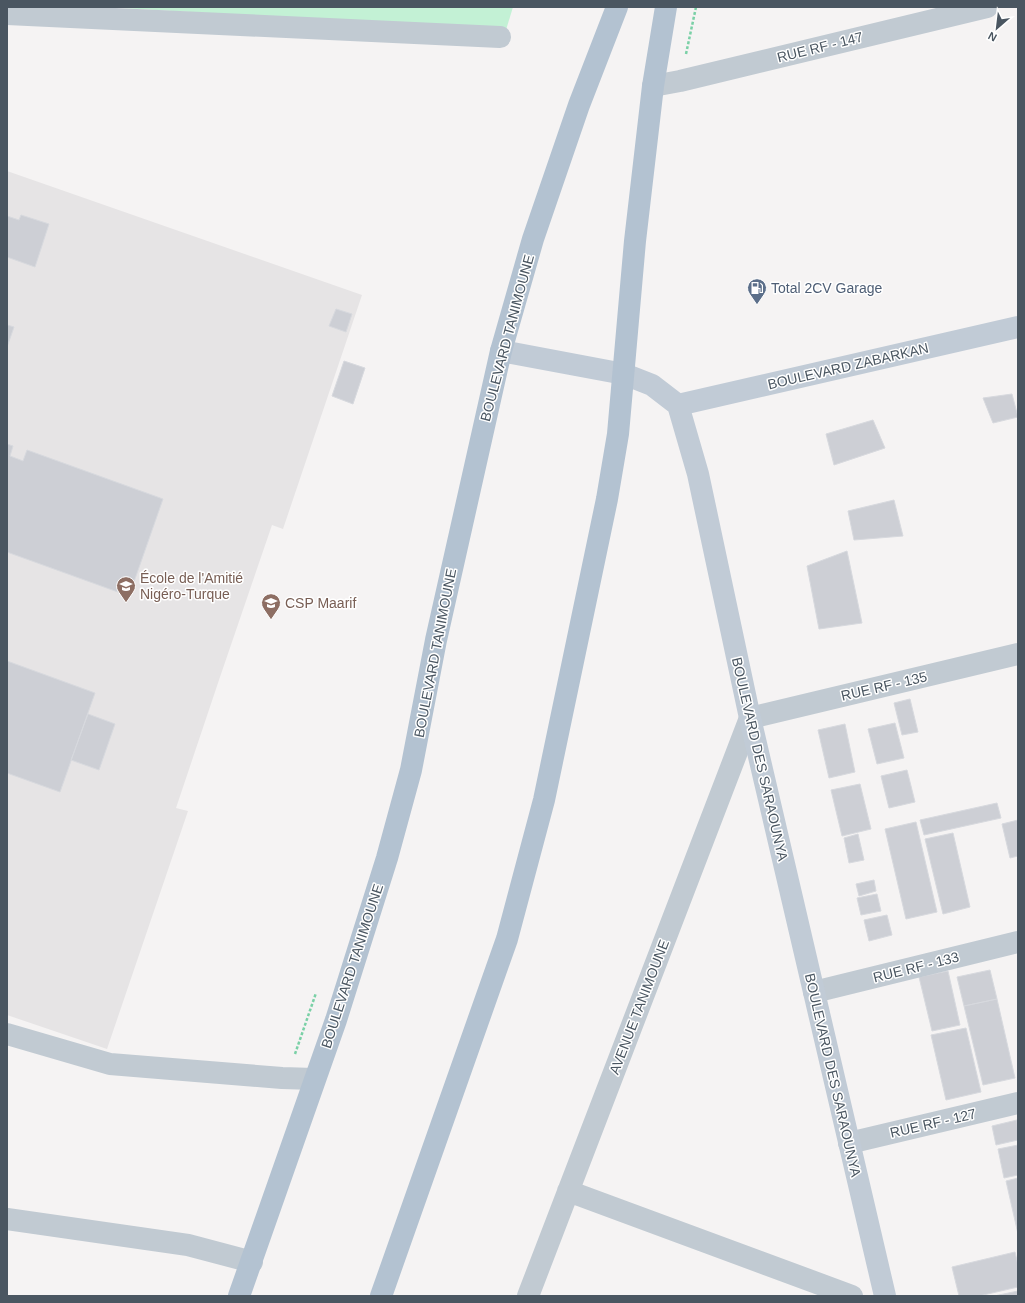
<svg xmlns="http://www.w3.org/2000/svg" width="1025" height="1303" font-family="Helvetica,sans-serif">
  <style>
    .education { fill: #e6e4e5 }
    .green { fill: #c3f1d5 }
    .building { fill: #cdcfd5; stroke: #d7d9de }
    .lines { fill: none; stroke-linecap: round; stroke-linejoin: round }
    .path { stroke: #7ad0a6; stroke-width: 2.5; stroke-dasharray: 3 2; stroke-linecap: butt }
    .street { stroke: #c1cad2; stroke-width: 22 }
    .secondary { stroke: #c1cbd6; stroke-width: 22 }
    .primary { stroke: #b3c2d1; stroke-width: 22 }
    .labels { text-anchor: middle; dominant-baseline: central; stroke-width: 3; stroke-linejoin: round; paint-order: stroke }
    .street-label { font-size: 14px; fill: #4a5661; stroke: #fff }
    .service-label { font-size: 14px; fill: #4e5e75; stroke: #fff; text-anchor: start }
    .education-label { font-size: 14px; fill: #785e54; stroke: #fff; text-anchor: start }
  </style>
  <rect width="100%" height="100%" fill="#f5f3f3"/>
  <path class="education" d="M 7,171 L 362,295 L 283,529 L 272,525 L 220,677 L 176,808 L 188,811 L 107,1049 L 7,1015 Z"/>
  <path class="green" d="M 104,7 L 513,7 L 506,30 Z"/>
  <path class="building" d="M 21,215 L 49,224 L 35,267 L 7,257 L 7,216 L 19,220 Z
    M 336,309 L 352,314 L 346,332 L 329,326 Z
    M 7,325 L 14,327 L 7,347 Z
    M 344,361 L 365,368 L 353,404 L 332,396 Z
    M 1012,394 L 1018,417 L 993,423 L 983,398 Z
    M 873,420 L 885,448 L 834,465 L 826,434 Z
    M 7,444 L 13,446 L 10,456 L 23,461 L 27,450 L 163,499 L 129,596 L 7,552 Z
    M 894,500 L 903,536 L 854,540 L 848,511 Z
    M 847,551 L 862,623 L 819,629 L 807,566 Z
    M 7,661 L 95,693 L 60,792 L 7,773 Z
    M 910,699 L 918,732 L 902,735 L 894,703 Z
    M 88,714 L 115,724 L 99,770 L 71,760 Z
    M 895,723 L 904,758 L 877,764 L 868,729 Z
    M 845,724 L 855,772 L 829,778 L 818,730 Z
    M 907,770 L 915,802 L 889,808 L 881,776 Z
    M 860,784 L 871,829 L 842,836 L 831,790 Z
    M 997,803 L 1001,818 L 924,835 L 920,820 Z
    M 1018,820 L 1018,856 L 1010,858 L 1002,824 Z
    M 916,822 L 937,912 L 906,919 L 885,829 Z
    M 953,833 L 970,907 L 943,914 L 925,839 Z
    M 858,834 L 864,860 L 849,863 L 844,838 Z
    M 874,880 L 876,891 L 859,896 L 856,884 Z
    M 877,894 L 881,911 L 861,915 L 857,898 Z
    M 887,915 L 892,935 L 869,941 L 864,920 Z
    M 990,970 L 997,999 L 964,1006 L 957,977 Z
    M 948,971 L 960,1025 L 932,1031 L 919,977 Z
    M 997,999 L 1015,1078 L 983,1085 L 964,1006 Z
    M 966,1028 L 981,1092 L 946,1100 L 931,1035 Z
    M 1017,1120 L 1018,1140 L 996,1145 L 992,1126 Z
    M 1018,1145 L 1018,1175 L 1004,1178 L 998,1149 Z
    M 1018,1178 L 1018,1234 L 1006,1181 Z
    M 1015,1252 L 1018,1265 L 1018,1287 L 979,1296 L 959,1296 L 952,1267 Z
    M 1018,1291 L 1018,1296 L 994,1296 Z"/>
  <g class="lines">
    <path class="path" d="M 686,54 L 696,7
      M 295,1054 L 316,993"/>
    <path class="street" d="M 7,14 L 500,37
      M 653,86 L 680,81 L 987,7
      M 814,992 L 1018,942
      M 7,1034 L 110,1064 L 282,1078 L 314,1079
      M 849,1143 L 1018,1103
      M 568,1191 L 852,1296
      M 7,1219 L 188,1245 L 252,1262
      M 528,1296 L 750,718 L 1018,654"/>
    <path class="secondary" d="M 501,351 L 624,374 L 652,385 L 678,405 L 698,474 L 750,718 L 885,1296
      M 678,405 L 1018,327"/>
    <path class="primary" d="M 239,1296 L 336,1020 L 387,858 L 411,770 L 436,640 L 501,351 L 533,239 L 579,105 L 617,7
      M 381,1296 L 507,939 L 544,800 L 607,499 L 618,434 L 635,241 L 653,86 L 666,7"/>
  </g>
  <defs>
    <symbol id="fuel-pin" viewBox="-11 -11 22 30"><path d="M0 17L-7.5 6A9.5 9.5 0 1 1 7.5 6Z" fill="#5c6f8a" stroke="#fff"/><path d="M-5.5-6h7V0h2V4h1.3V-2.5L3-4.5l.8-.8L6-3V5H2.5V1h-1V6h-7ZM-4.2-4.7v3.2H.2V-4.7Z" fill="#fff"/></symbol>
    <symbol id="school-pin" viewBox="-11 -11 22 30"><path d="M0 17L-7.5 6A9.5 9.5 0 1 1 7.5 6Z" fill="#8d6e63" stroke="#fff"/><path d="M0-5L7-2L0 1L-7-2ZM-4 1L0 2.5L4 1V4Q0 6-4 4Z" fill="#fff"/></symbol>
  </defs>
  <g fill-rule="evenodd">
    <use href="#fuel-pin" x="746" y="277" width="22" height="30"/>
    <use href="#school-pin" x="115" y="575" width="22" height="30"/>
    <use href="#school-pin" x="260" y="592" width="22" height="30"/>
  </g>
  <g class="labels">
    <g class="street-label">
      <text transform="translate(820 47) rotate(-14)">RUE RF - 147</text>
      <text transform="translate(507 338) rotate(-75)">BOULEVARD TANIMOUNE</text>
      <text transform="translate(848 366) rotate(-13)">BOULEVARD ZABARKAN</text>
      <text transform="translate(435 653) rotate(-79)">BOULEVARD TANIMOUNE</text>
      <text transform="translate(884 686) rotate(-13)">RUE RF - 135</text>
      <text transform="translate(760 759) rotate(77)">BOULEVARD DES SARAOUNYA</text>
      <text transform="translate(352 966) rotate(-72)">BOULEVARD TANIMOUNE</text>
      <text transform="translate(916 967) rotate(-14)">RUE RF - 133</text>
      <text transform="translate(639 1007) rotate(-69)">AVENUE TANIMOUNE</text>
      <text transform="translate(833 1075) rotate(77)">BOULEVARD DES SARAOUNYA</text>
      <text transform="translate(933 1123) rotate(-13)">RUE RF - 127</text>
    </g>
    <g class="service-label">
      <text x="771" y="288">Total 2CV Garage</text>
    </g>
    <g class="education-label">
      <text x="140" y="578">École de l'Amitié<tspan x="140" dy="16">Nigéro-Turque</tspan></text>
      <text x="285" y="603">CSP Maarif</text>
    </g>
  </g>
  <rect width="1025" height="1303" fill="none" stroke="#4a5661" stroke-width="16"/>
  <g transform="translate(997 28) rotate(208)" stroke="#ffffff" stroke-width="3" paint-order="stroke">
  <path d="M0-3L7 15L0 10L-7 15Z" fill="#4a5661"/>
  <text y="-6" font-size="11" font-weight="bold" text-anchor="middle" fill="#4a5661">N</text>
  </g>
</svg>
